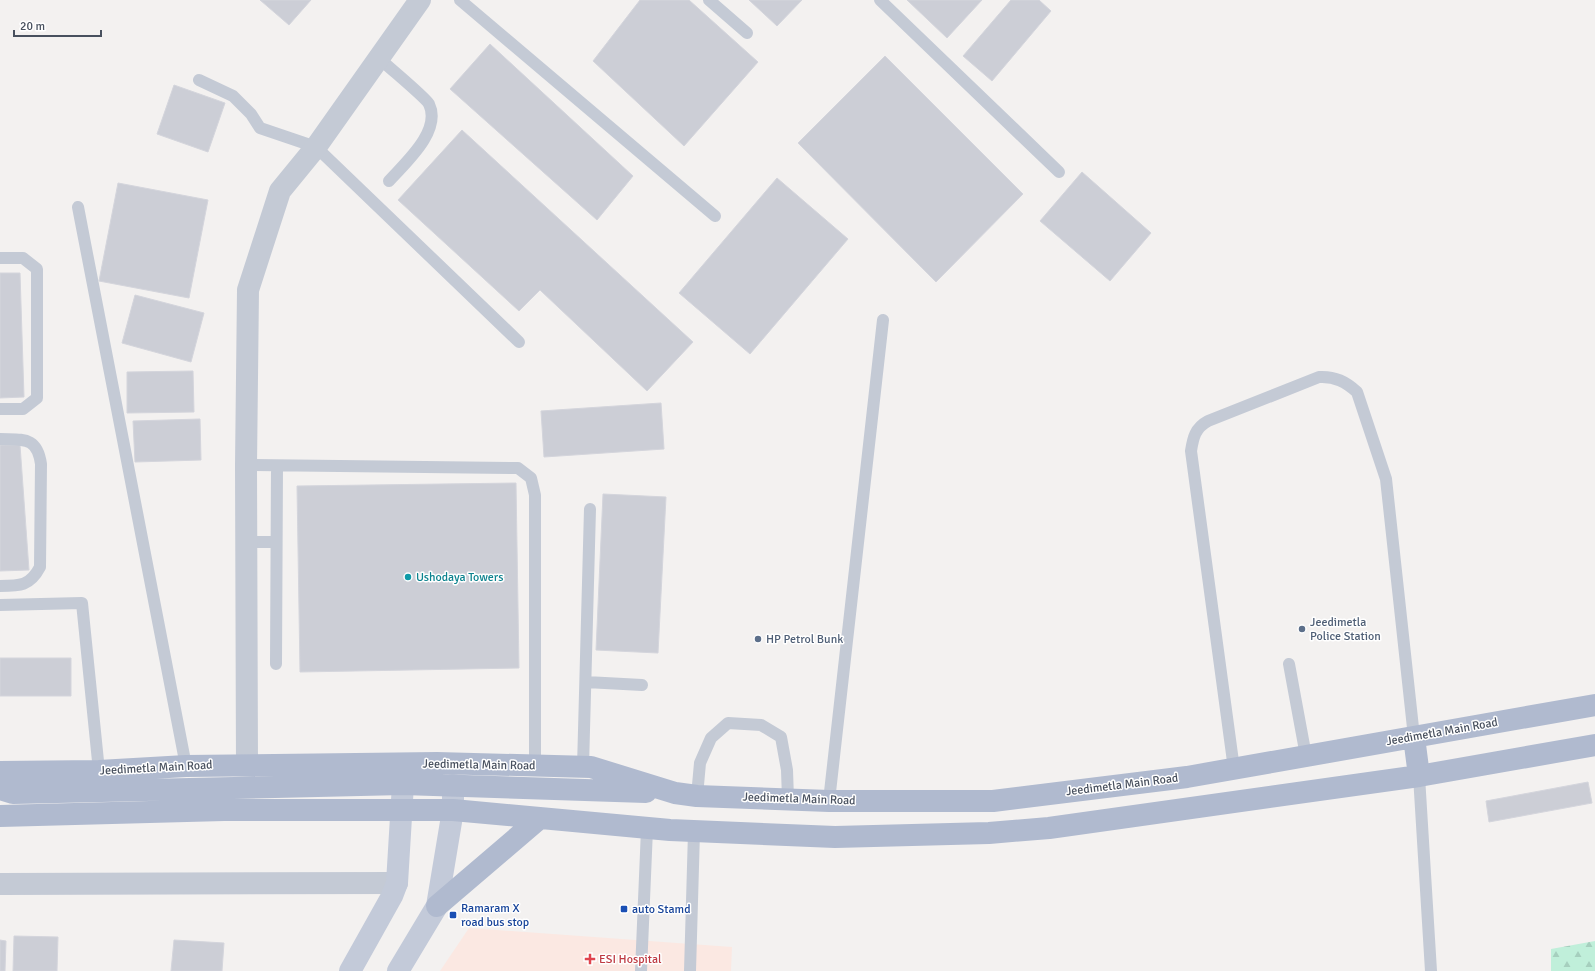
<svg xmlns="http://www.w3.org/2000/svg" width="1595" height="971" font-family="Signika,sans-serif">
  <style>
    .medical { fill: #fbe8e2 }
    .forest { fill: url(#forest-firs) }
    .building { fill: #ccced6; stroke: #d4d5dc }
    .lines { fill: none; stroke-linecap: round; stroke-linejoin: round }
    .service { stroke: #c4cad5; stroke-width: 12 }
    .minor { stroke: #c4cad5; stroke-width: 22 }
    .tertiary { stroke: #c4cad5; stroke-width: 22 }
    .secondary { stroke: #c3cad9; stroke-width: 22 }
    .primary { stroke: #b0bacf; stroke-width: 22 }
    .culture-dot { fill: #0f9aa8; stroke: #fff; stroke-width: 1.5 }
    .service-dot { fill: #5c6f8a; stroke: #fff; stroke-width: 1.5 }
    .transit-dot { fill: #1a4fb4; stroke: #fff; stroke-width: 1.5 }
    .health-dot { fill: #e0444e; stroke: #fff; stroke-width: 1.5 }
    .labels { text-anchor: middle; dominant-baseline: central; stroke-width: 3; stroke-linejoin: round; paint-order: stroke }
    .culture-label { font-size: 12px; fill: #0d838f; stroke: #fff; text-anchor: start }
    .service-label { font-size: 12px; fill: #4e5e75; stroke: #fff; text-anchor: start }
    .street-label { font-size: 12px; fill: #48505e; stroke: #fff }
    .transit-label { font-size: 12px; fill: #164399; stroke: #fff; text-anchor: start }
    .health-label { font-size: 12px; fill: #be3a42; stroke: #fff; text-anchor: start }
  </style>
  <defs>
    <pattern id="forest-firs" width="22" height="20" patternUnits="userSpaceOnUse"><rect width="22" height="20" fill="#c0efda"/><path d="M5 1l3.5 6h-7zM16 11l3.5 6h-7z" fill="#a6cfbe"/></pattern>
  </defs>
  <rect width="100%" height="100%" fill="#f3f1f0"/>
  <path class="medical" d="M 469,928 L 732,947 L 731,971 L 440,971 Z"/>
  <path class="forest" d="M 1595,941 L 1595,971 L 1551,971 L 1551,949 Z"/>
  <path class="building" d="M 260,0 L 311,0 L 289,25 Z
    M 640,0 L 689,0 L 758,62 L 684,146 L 593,61 Z
    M 749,0 L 802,0 L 777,26 Z
    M 907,0 L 982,0 L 947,38 Z
    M 1011,0 L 1039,0 L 1051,11 L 992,81 L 963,56 Z
    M 490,44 L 633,176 L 597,220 L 450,89 Z
    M 885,56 L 1023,194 L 936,282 L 798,143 Z
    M 174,85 L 225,103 L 208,152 L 157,134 Z
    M 462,130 L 693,342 L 647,391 L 540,290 L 519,311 L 398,200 Z
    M 1082,172 L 1151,233 L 1110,281 L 1040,221 Z
    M 777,178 L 848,239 L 750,354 L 679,293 Z
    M 118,183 L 208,200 L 189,298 L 99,281 Z
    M 0,273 L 20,273 L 24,397 L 0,398 Z
    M 135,295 L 204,313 L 191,362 L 122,343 Z
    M 193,371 L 194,412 L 127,413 L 127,372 Z
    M 661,403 L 664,449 L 544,457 L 541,411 Z
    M 200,419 L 201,460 L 135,462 L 133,421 Z
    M 0,445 L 20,445 L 29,570 L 0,571 Z
    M 516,483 L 519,668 L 300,672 L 297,486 Z
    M 603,494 L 666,497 L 658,653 L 596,650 Z
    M 0,658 L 71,658 L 71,696 L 0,696 Z
    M 1588,782 L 1592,803 L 1489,822 L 1486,801 Z
    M 14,936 L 58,937 L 57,971 L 13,971 Z
    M 0,940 L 6,941 L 5,971 L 0,971 Z
    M 174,940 L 224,943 L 222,971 L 171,971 Z"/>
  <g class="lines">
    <path class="service" d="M 460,0 L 715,216
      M 709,0 L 747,33
      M 880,0 L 1059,172
      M 379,58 C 387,66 425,97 429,104 C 442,131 405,163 389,181
      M 199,80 L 233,96 L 251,114 L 260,128 L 316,147 L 519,342
      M 78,207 L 186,766
      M 0,258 L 23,258 L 37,269 L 37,398 L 23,409 L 0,409
      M 0,439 C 23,440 37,436 41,464 L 40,567 C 30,586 20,586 0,586
      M 246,465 L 518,468 L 531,478 L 535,495 L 535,766
      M 246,542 L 276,542
      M 0,605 L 82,603 L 99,771
      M 276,664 L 277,466
      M 1289,664 L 1306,756
      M 586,682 L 642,685
      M 583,767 L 590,509
      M 1234,769 L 1191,451 C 1193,438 1195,428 1208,421 L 1319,377 C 1335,376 1346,382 1357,392 L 1386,479 L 1414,737
      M 1419,776 L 1431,971
      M 697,796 L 700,763 L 711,738 L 728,723 L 761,725 L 781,737 L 787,770 L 788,799
      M 829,801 L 883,320
      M 641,971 L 647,829
      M 690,971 L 694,832"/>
    <path class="minor" d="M 0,884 L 397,883"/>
    <path class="tertiary" d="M 247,765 L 246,465 L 248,290 L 280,191 L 316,147 L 420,0"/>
    <path class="secondary" d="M 350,971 L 392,896 L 397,883 L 403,784
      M 398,971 L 437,906 L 453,810 L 453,785"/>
    <path class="primary" d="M 1414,737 L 1419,776
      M 0,772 L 99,771 L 186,766 L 437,763 L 591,767 L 675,793 L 697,796 L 829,801 L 993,801 L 1187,777 L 1595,705
      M 0,789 L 13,793 L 403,784 L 646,792
      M 0,816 L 224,810 L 453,810 L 670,830 L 835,837 L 989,833 L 1049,828 L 1419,776 L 1595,745
      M 437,906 L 540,818"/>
  </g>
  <circle class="culture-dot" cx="408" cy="577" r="4"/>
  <g class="service-dot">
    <circle cx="1302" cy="629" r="4"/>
    <circle cx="758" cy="639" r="4"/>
  </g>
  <g class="transit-dot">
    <rect x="620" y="905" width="8" height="8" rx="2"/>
    <rect x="449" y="911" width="8" height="8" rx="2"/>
  </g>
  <path class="health-dot" d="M588 953h4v4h4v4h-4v4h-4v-4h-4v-4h4z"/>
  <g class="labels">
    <g class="culture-label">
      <text x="416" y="577">Ushodaya Towers</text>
    </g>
    <g class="service-label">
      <text x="1310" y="622">Jeedimetla<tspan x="1310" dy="14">Police Station</tspan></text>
      <text x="766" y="639">HP Petrol Bunk</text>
    </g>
    <g class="street-label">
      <text transform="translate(1442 732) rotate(-10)">Jeedimetla Main Road</text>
      <text transform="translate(479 765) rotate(1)">Jeedimetla Main Road</text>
      <text transform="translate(156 768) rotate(-3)">Jeedimetla Main Road</text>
      <text transform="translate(1122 785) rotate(-7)">Jeedimetla Main Road</text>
      <text transform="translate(799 799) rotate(2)">Jeedimetla Main Road</text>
    </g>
    <g class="transit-label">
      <text x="461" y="908">Ramaram X<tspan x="461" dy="14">road bus stop</tspan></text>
      <text x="632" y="909">auto Stamd</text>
    </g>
    <g class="health-label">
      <text x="599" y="959">ESI Hospital</text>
    </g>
  </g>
  <path d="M14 30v6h87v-6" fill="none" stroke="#48505e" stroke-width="2"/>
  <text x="20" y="30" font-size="12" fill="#48505e" stroke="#ffffff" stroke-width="3" paint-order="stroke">20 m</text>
</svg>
